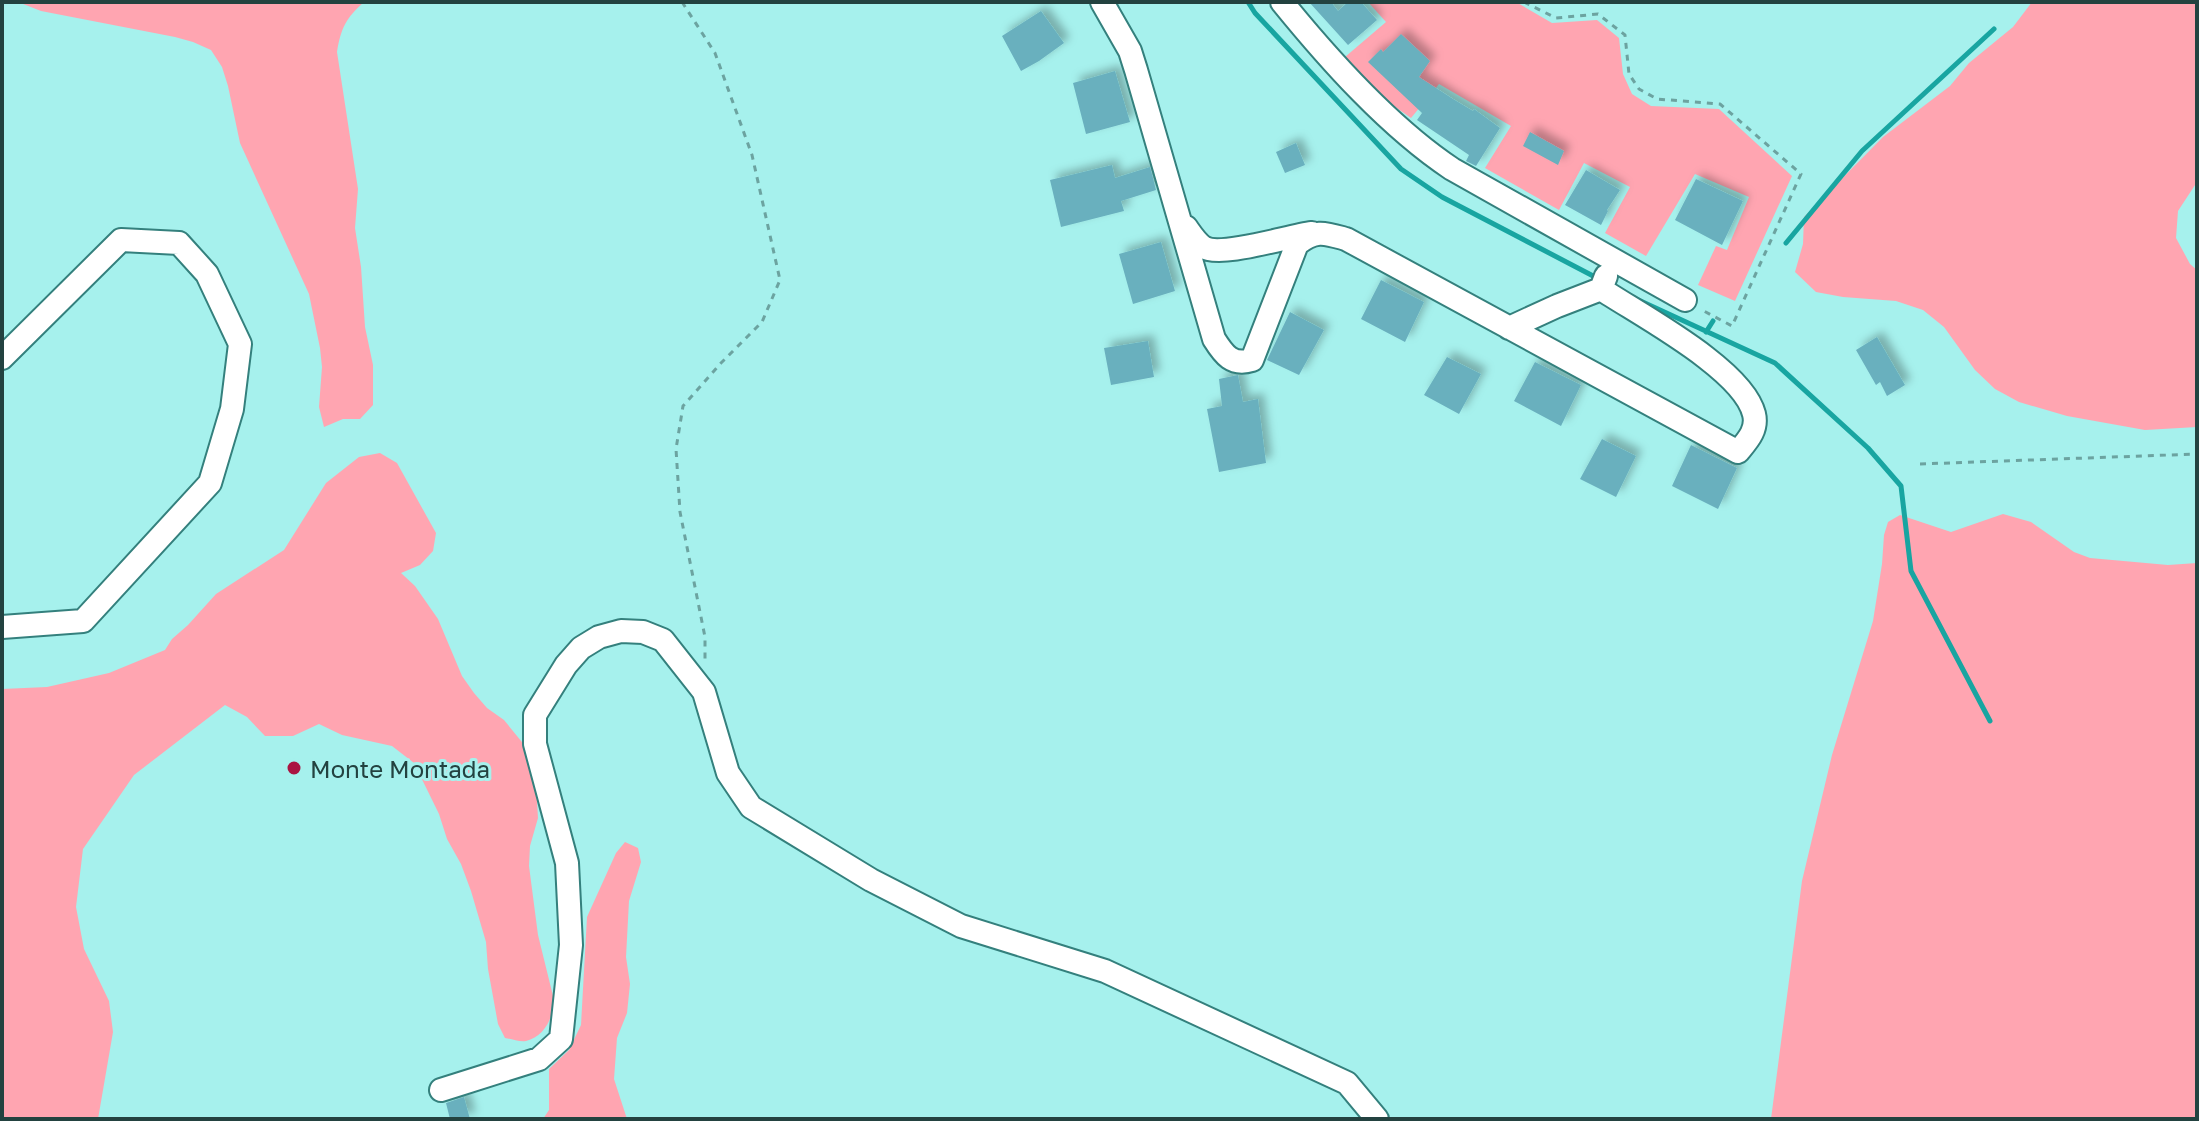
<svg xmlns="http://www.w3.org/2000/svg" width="2199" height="1121" font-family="'Golos Text',sans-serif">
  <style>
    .green { fill: #ffa5b1 }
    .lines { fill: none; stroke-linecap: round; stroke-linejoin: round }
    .stream { stroke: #18a5a1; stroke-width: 5 }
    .building { fill: #69b0be; filter: url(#shadow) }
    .minor-casing { stroke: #34807d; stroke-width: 26 }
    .path { stroke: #6ca3a0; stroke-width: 3; stroke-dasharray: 6 6; stroke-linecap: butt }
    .minor { stroke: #fff; stroke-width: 22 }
    .poi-dot { fill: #aa1442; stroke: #a6f1ed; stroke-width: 3 }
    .labels { text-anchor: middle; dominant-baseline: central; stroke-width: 6; stroke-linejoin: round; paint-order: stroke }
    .poi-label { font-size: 24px; fill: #234240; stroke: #a6f1ed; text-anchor: start }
  </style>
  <defs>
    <filter id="shadow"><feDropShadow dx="6" dy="-6" stdDeviation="4" flood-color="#0004"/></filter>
  </defs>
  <rect width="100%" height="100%" fill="#a6f1ed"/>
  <path class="green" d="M 18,2 L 364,2 C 346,18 341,28 337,52 L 358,189 L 355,228 L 361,267 L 365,327 L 373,365 L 373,405 L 360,419 L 343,419 L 324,427 L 319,407 L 322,367 L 320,348 L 309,294 L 240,143 L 228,86 L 222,67 L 211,50 L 193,42 L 175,37 L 41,11 Z
    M 1368,2 L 1516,2 L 1552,23 L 1597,20 L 1619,38 L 1623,74 L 1632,94 L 1651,106 L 1719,109 L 1792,176 L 1735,301 L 1698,285 L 1716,246 L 1727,250 L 1749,197 L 1695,174 L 1646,256 L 1605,233 L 1630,187 L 1584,163 L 1559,210 L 1485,168 L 1511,126 L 1439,84 L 1411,118 L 1381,97 L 1345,57 L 1386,22 Z
    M 2032,2 L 2197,2 L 2197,182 L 2178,211 L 2176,238 L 2190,264 L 2197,270 L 2197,427 L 2145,430 L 2067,416 L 2019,402 L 1995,389 L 1975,370 L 1944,327 L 1923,310 L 1896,301 L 1843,297 L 1816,292 L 1795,272 L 1803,244 L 1804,217 L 1883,137 L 1950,86 L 1969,63 L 2013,27 Z
    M 380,453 L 397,463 L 436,533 L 433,551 L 420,565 L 401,573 L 415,586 L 438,619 L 462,676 L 474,693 L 487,708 L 504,720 L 526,747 L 536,786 L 538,818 L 530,846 L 529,866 L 538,935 L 554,1000 C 554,1017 544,1037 526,1041 C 519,1042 512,1039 505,1038 L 498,1024 L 488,969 L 486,942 L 471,891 L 461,864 L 447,839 L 439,814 L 414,763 L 392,746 L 342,735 L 319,724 L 293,736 L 265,736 L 247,717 L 225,705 L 134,775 L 83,849 L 76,907 L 84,949 L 109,1001 L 113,1032 L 98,1119 L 2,1119 L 2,689 L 47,687 L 109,673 L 165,650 L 172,639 L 188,625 L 216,594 L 284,550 L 326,483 L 359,457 Z
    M 2003,514 L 2031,522 L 2074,552 L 2090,558 L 2168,565 L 2197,563 L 2197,1119 L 1771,1119 L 1802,881 L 1832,755 L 1873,621 L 1882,564 L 1884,535 L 1888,522 L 1900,515 L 1951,532 Z
    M 625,842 L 638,848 L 641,862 L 629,901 L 626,957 L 630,984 L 627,1013 L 617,1038 L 614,1079 L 627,1119 L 543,1119 L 549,1110 L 549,1069 L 569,1050 L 581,1025 L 587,917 L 616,853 Z"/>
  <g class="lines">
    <path class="stream" d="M 1248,2 L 1255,13 L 1401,169 L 1442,197 L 1597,278
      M 1786,243 L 1862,151 L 1994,29
      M 1634,298 L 1775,363 L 1868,448 L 1901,486 L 1911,571 L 1990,721
      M 1706,332 L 1713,321"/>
  </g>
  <path class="building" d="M 1309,2 L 1331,2 L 1338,11 L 1348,2 L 1361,2 L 1377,20 L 1348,45 Z
    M 1041,11 L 1064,43 L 1039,61 L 1021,71 L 1002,36 Z
    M 1401,34 L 1430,61 L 1419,77 L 1453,99 L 1473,111 L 1474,109 L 1500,128 L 1476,166 L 1466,161 L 1469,155 L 1417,120 L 1422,113 L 1368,62 L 1381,49 L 1383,52 Z
    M 1115,71 L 1130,122 L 1086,134 L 1073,83 Z
    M 1530,132 L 1564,151 L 1558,165 L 1523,146 Z
    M 1296,143 L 1305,165 L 1285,173 L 1276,152 Z
    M 1112,165 L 1115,178 L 1150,167 L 1156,190 L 1121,201 L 1124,211 L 1061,227 L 1050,180 Z
    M 1586,170 L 1620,190 L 1607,210 L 1608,211 L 1601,225 L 1565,205 Z
    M 1696,179 L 1743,201 L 1722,245 L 1675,220 Z
    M 1161,242 L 1175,291 L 1133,304 L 1119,254 Z
    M 1381,280 L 1424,302 L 1405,342 L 1361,319 Z
    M 1290,312 L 1324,330 L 1299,375 L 1267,360 Z
    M 1877,337 L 1905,385 L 1887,396 L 1880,382 L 1876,385 L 1856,350 Z
    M 1148,341 L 1154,377 L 1111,385 L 1104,348 Z
    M 1447,357 L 1481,374 L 1459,414 L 1424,395 Z
    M 1535,362 L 1581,385 L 1561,426 L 1514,401 Z
    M 1238,375 L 1243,402 L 1258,399 L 1266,463 L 1219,472 L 1207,409 L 1222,406 L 1219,379 Z
    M 1602,439 L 1636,456 L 1616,497 L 1580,479 Z
    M 1691,445 L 1737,468 L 1718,509 L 1672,486 Z
    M 464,1097 L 470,1119 L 450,1119 L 446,1103 Z"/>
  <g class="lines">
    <defs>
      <path id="minor" d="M 1102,2 L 1130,51 L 1136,70 L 1214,339 C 1224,355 1232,366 1252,360 L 1297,244 C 1316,229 1325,233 1346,239 L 1738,452 C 1747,441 1758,430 1754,414 C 1743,369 1640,315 1601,289
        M 1282,2 C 1330,61 1389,127 1452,169 L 1685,300
        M 1186,227 C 1191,234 1196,242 1203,247 C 1220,258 1288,236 1312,233
        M 1509,328 L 1557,306 L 1601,289 L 1606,276
        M 2,358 L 121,240 L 179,243 L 207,274 L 240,344 L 232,409 L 210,483 L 83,621 L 2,627
        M 441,1090 L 539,1059 L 561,1039 L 571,945 L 567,863 L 535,744 L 535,715 L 566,665 L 581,648 L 599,637 L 621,631 L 643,632 L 663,640 L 704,692 L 728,773 L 751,807 L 871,880 L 961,926 L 1105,971 L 1347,1083 L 1377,1119"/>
    </defs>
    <use href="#minor" class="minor-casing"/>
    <path class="path" d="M 682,2 L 715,53 L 752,155 L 780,280 L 762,322 L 721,363 L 683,406 L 676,449 L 680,512 L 705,637 L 705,660
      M 1524,2 L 1556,18 L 1598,14 L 1625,35 L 1629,74 L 1639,89 L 1657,99 L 1720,104 L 1801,174 L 1732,326 L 1702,310
      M 1920,464 L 2197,454"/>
    <use href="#minor" class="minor"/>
  </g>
  <circle class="poi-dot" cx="294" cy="768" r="8"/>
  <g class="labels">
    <g class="poi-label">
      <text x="310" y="768">Monte Montada</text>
    </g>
  </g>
  <rect width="2199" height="1121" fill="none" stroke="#234240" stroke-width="8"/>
</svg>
